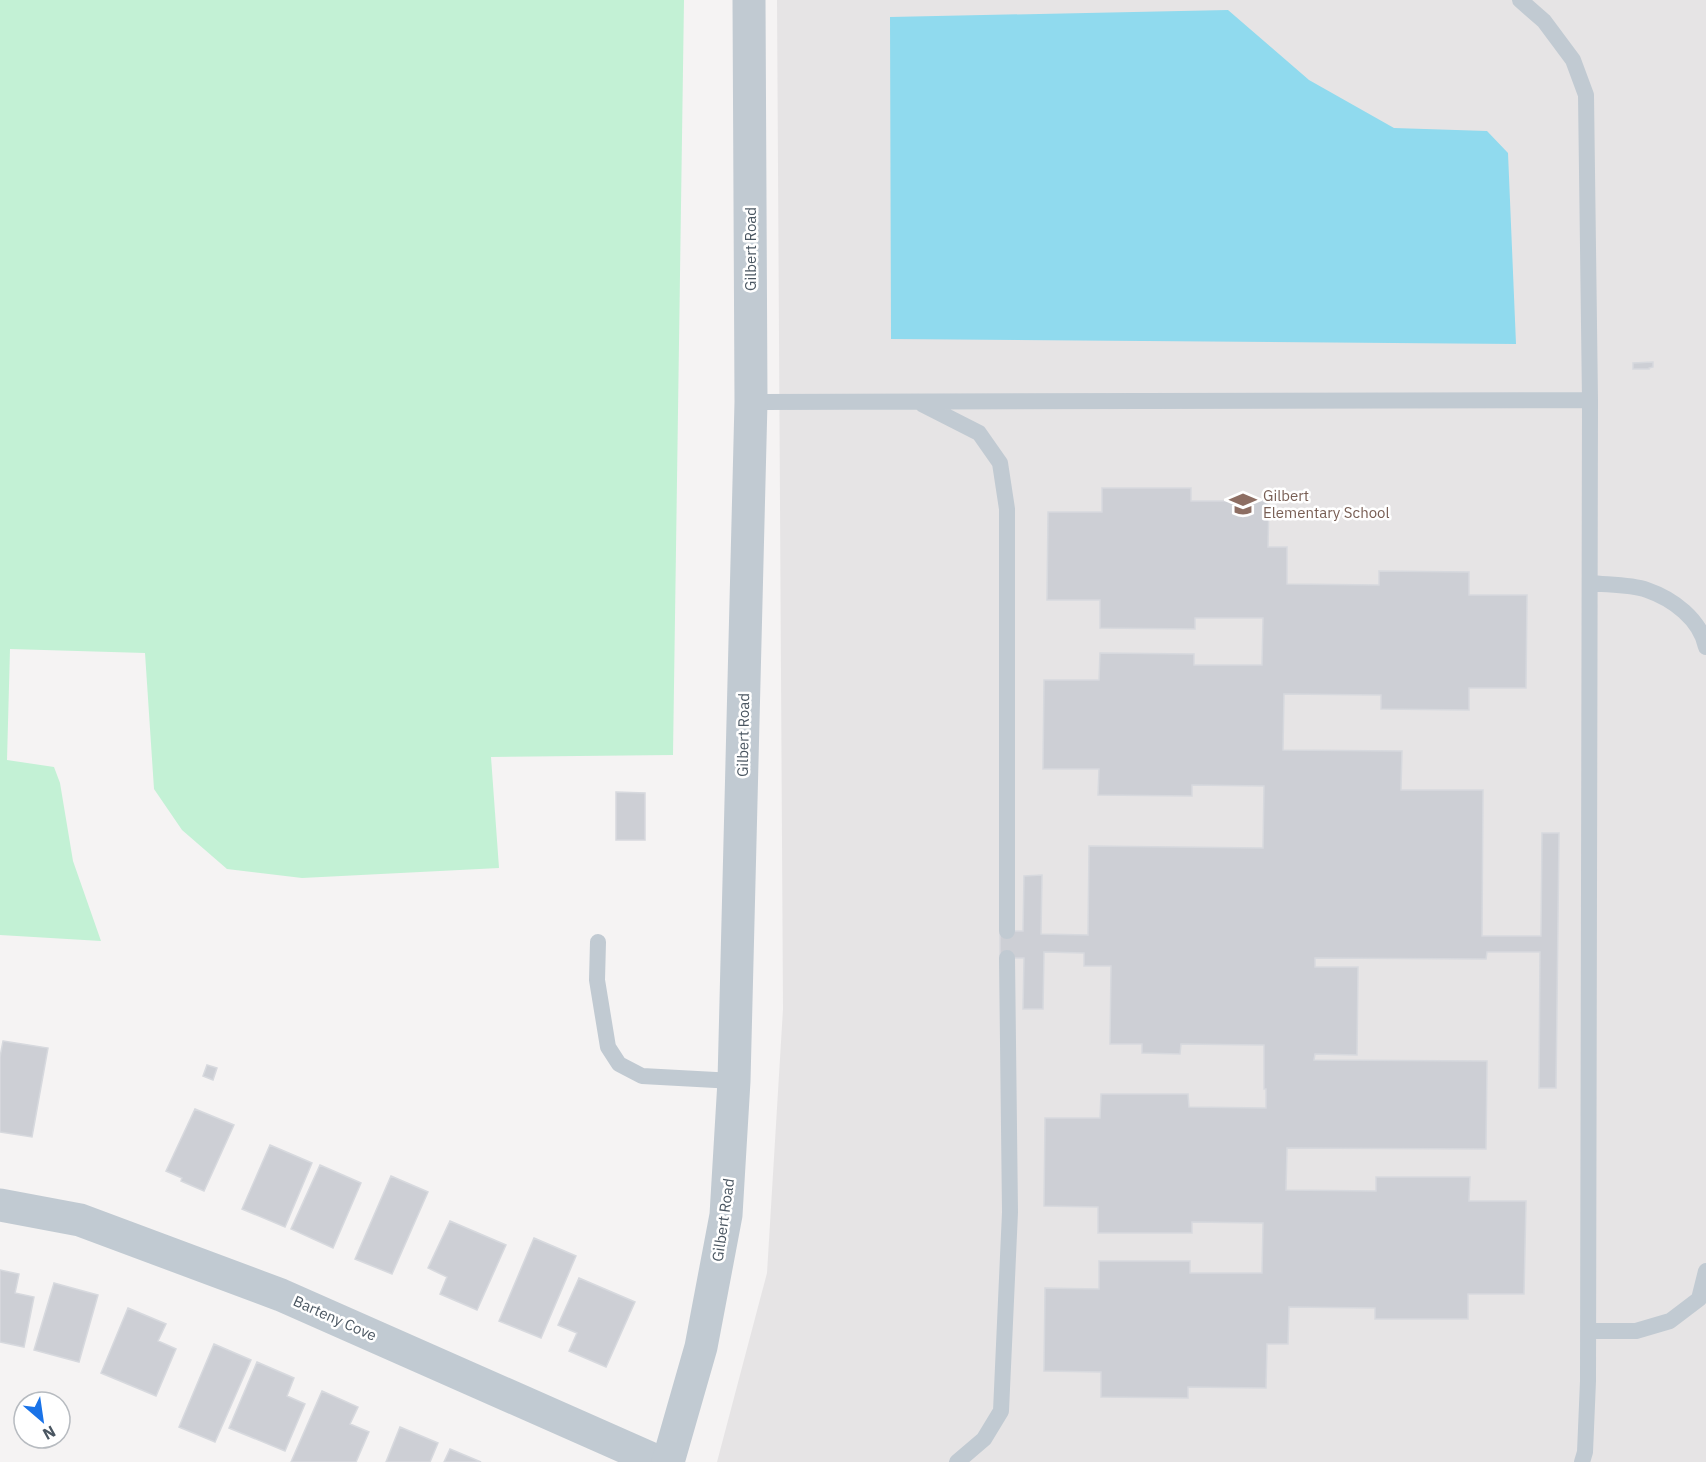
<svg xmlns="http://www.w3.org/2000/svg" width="1706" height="1462" font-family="'IBM Plex Sans',sans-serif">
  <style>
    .education { fill: #e6e4e5 }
    .green { fill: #c3f1d5 }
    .water { fill: #90daee }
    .building { fill: #cdcfd5; stroke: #d7d9de; stroke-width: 1.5 }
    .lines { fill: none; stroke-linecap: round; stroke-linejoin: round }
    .service { stroke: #c1cad2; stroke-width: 16 }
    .minor { stroke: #c1cad2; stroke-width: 33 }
    .tertiary { stroke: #c1cad2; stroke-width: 33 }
    .labels { text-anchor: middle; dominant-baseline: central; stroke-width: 5; stroke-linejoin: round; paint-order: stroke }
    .street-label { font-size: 15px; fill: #4a5661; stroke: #fff }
    .education-label { font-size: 15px; fill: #785e54; stroke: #fff; text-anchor: start }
  </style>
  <rect width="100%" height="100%" fill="#f5f3f3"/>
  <path class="education" d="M 777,0 L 1706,0 L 1706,1462 L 717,1462 L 767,1273 L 783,1009 Z"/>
  <path class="green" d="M 0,0 L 684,0 L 673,755 L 491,757 L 499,868 L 302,878 L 227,869 L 182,830 L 154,789 L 145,653 L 10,649 L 7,760 L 54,767 L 60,783 L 73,861 L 101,941 L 0,935 Z"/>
  <path class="water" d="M 1228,10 L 1309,80 L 1394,128 L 1487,131 L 1508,153 L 1516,344 L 891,339 L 890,17 Z"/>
  <path class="building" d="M 1653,362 L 1653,367 L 1649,368 L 1649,369 L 1633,369 L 1633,363 Z
    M 1102,488 L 1191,488 L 1191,501 L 1269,501 L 1268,547 L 1287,547 L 1287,584 L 1379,585 L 1379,571 L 1469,572 L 1469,595 L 1527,595 L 1526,688 L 1469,688 L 1469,710 L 1381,709 L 1381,695 L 1284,694 L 1283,750 L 1402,751 L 1401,790 L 1483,790 L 1482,936 L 1541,936 L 1542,833 L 1559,833 L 1556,1088 L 1539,1088 L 1540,952 L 1487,952 L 1486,959 L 1315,958 L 1315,967 L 1358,967 L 1357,1055 L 1315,1054 L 1314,1060 L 1487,1061 L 1486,1149 L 1287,1148 L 1286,1190 L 1376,1191 L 1376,1177 L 1470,1177 L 1469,1201 L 1526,1201 L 1524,1294 L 1468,1294 L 1468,1319 L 1375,1319 L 1375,1308 L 1289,1307 L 1288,1344 L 1267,1344 L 1266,1388 L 1188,1387 L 1188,1398 L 1101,1397 L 1101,1372 L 1044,1371 L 1045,1288 L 1099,1289 L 1099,1261 L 1190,1261 L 1190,1273 L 1262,1273 L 1263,1223 L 1192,1222 L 1192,1233 L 1098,1233 L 1098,1207 L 1044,1206 L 1045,1118 L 1100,1118 L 1101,1094 L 1188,1094 L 1189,1107 L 1266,1108 L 1266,1089 L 1264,1089 L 1264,1045 L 1181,1044 L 1180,1054 L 1142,1053 L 1142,1044 L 1110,1044 L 1111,966 L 1084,966 L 1084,953 L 1044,952 L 1043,1009 L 1023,1009 L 1024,958 L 1000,958 L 1000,931 L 1023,931 L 1024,876 L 1042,875 L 1041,934 L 1088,935 L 1089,846 L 1263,848 L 1264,786 L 1192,785 L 1192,796 L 1098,795 L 1099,769 L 1043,769 L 1044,680 L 1099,680 L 1100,653 L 1194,654 L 1194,665 L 1262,665 L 1263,618 L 1195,618 L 1195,629 L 1100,628 L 1100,600 L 1047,600 L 1048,512 L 1102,512 Z
    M 616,792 L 645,793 L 645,840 L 616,840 Z
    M 3,1041 L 48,1048 L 32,1137 L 0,1132 L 0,1057 Z
    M 207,1065 L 217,1068 L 213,1080 L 203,1076 Z
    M 195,1109 L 234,1125 L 204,1191 L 181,1181 L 182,1178 L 166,1171 Z
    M 270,1145 L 312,1163 L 285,1227 L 242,1209 Z
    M 320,1165 L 361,1183 L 333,1248 L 291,1229 Z
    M 391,1176 L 428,1192 L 392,1274 L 355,1259 Z
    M 450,1221 L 506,1245 L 477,1310 L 440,1294 L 447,1277 L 428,1268 Z
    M 534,1238 L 576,1256 L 541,1338 L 499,1321 Z
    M 0,1270 L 19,1274 L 15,1293 L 34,1297 L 24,1347 L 0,1342 Z
    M 579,1278 L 635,1302 L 606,1367 L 569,1351 L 577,1333 L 558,1325 Z
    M 54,1283 L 98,1295 L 79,1362 L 34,1350 Z
    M 128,1308 L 166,1324 L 158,1341 L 176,1349 L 156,1396 L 101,1373 Z
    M 214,1344 L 251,1360 L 215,1442 L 179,1427 Z
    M 257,1362 L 294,1378 L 287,1396 L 305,1404 L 285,1451 L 229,1428 Z
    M 322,1391 L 358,1407 L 350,1424 L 369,1432 L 356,1462 L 291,1462 Z
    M 400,1427 L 438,1443 L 430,1462 L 386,1462 Z
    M 450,1449 L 481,1462 L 444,1462 Z"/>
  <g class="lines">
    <path class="service" d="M 1520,0 L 1544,21 L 1573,60 L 1586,95 L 1590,400
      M 751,402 L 1590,400 L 1588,1381 L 1585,1452 L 1582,1462
      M 922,404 L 979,433 L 1000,463 L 1007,509 L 1007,931
      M 1590,583 C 1608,585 1630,584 1647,590 C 1673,599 1700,619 1706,647
      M 598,942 L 597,980 L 608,1047 L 619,1064 L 642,1076 L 734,1081
      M 1588,1331 L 1636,1331 L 1670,1321 L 1699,1299 L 1706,1271
      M 957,1462 L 984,1439 L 1001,1411 L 1010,1212 L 1007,958"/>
    <path class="minor" d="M 0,1205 L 80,1220 L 281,1295 L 659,1462"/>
    <path class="tertiary" d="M 668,1462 L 701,1347 L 726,1215 L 734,1081 L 751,402 L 749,0"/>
  </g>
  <defs>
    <symbol id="school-bare" viewBox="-9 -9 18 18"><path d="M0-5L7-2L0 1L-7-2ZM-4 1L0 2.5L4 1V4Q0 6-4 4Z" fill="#8d6e63" stroke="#fff" stroke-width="2.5" paint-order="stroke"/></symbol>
  </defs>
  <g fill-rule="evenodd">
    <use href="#school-bare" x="1224" y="485" width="38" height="38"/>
  </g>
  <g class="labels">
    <g class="street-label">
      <text transform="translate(750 249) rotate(-90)">Gilbert Road</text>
      <text transform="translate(743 735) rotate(-89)">Gilbert Road</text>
      <text transform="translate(723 1220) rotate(-82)">Gilbert Road</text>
      <text transform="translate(335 1318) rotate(24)">Barteny Cove</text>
    </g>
    <g class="education-label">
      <text x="1263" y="495">Gilbert<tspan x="1263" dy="17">Elementary School</tspan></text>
    </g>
  </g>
  <g transform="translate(42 1420) rotate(151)"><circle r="28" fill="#ffffff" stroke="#b7bbc0" stroke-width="1.5"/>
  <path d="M0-4.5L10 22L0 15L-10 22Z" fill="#1a73e8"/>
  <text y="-9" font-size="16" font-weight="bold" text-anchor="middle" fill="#4a5661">N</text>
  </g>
</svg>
